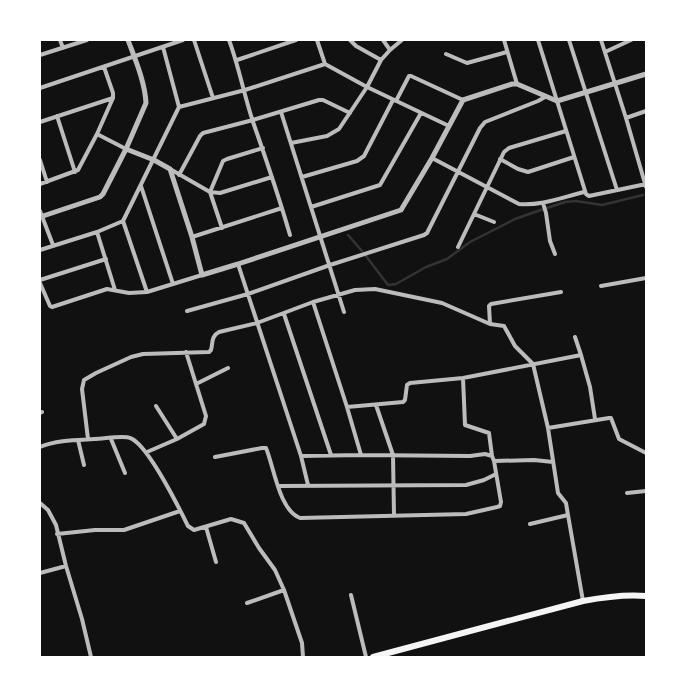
<svg xmlns="http://www.w3.org/2000/svg" width="686" height="697" font-family="'Noto Sans',sans-serif">
  <style>
    .lines { fill: none; stroke-linecap: round; stroke-linejoin: round }
    .stream { stroke: #333; stroke-width: 2.5 }
    .minor { stroke: #bcbcbc; stroke-width: 4 }
    .tertiary { stroke: #bcbcbc; stroke-width: 5 }
    .secondary { stroke: #f5f5f5; stroke-width: 6 }
  </style>
  <rect width="100%" height="100%" fill="#111"/>
  <g class="lines">
    <path class="stream" d="M 348,235 L 362,251
      M 366,256 L 388,285 L 396,284 L 426,267 L 447,259 L 470,242 L 515,219 L 532,213 L 565,202 L 576,201 L 602,205 L 643,195"/>
    <path class="minor" d="M 60,40 L 63,48
      M 194,40 L 213,98
      M 229,40 C 239,67 244,95 253,122 C 266,159 279,197 290,235
      M 317,40 L 325,64
      M 350,40 L 356,46 L 381,60
      M 504,40 L 517,84
      M 538,40 L 586,194 L 589,196 L 646,184
      M 569,40 L 617,190
      M 601,40 L 626,118 L 646,187
      M 390,50 L 402,40
      M 605,52 L 631,40
      M 446,54 L 467,63 L 507,52
      M 40,55 L 87,40
      M 237,60 L 296,40
      M 40,88 L 183,40
      M 396,101 L 409,76 L 411,76 L 463,100
      M 179,107 L 245,90 L 325,64 L 367,87 L 449,126
      M 281,112 L 344,312
      M 57,116 L 75,172
      M 626,118 L 646,111
      M 40,122 L 113,98
      M 97,134 L 113,98 L 113,93 L 104,67
      M 291,143 L 327,136 L 339,129 L 367,87 L 381,60 L 390,50 L 383,40
      M 432,158 L 519,204 C 541,206 563,197 584,192
      M 500,159 L 518,169 L 528,172 L 574,157
      M 40,160 L 47,182
      M 170,169 L 210,192 L 220,193 L 272,177
      M 179,175 L 200,136 L 203,133 L 253,120 L 319,100 L 323,100 L 350,113
      M 302,177 L 357,161 L 364,156 L 393,100
      M 40,184 L 78,170 L 97,134 L 126,149
      M 141,186 L 173,284
      M 543,203 L 546,213 L 550,241 L 555,254
      M 311,207 L 380,185 L 421,113
      M 40,211 L 53,245
      M 474,214 L 494,222
      M 123,221 L 147,292
      M 222,228 L 210,192 L 223,161 L 227,159 L 263,148
      M 97,232 L 115,290
      M 192,237 L 282,208
      M 458,247 L 504,152 L 509,148 L 566,131
      M 40,250 L 97,232 L 123,221 L 179,107 L 163,47
      M 238,264 L 301,456 L 308,485
      M 40,280 L 106,259
      M 40,283 L 50,306 L 52,307 L 107,289 L 129,293 L 147,292 L 202,275
      M 601,286 L 646,278
      M 313,302 L 347,407 L 361,455
      M 187,311 L 248,294 L 330,265 L 424,235 L 427,233 L 480,128 L 485,122 L 538,101 L 545,97
      M 284,314 L 331,455
      M 490,324 L 489,306 L 491,304 L 561,292
      M 186,352 L 196,384
      M 581,355 L 590,387 L 595,419
      M 463,378 L 465,425 L 489,433 L 492,456
      M 376,405 L 393,455 L 394,515
      M 156,406 L 177,439
      M 347,407 L 403,402 L 405,400 L 407,385 L 410,383 L 463,378 L 581,355 L 575,337
      M 40,413 L 42,412
      M 548,428 L 609,418 L 611,418 L 619,439 L 646,453
      M 88,439 L 82,389 L 84,380 L 96,373 L 131,357 L 143,354 L 209,352 L 211,350 C 213,343 211,336 219,332 L 257,323 L 313,302 L 355,290 L 375,289 L 442,303 L 490,324 L 504,326 L 515,346 L 533,364 L 548,428 L 558,493 L 566,503 L 568,515 L 583,601
      M 111,439 L 125,473
      M 78,440 L 84,465
      M 40,447 C 56,440 77,440 94,439 C 103,439 124,435 130,438 C 148,444 179,508 188,526 L 194,530 L 231,519 L 244,523 L 259,548 L 275,570 L 284,590 L 302,643 L 303,657
      M 147,452 L 177,439 L 204,424 L 206,416 L 196,384 L 228,368
      M 301,456 L 361,455 L 470,456 L 485,454 L 492,456 L 494,461 L 534,460 L 553,462
      M 215,457 L 262,448 L 266,448 C 274,467 279,510 300,518 L 466,514 L 497,507 L 500,506 L 501,502 L 494,461
      M 279,486 L 466,485 L 484,480 L 496,474
      M 627,493 L 646,491
      M 40,503 L 48,510 L 56,525 L 66,566 L 82,619 L 91,657
      M 530,524 L 568,515
      M 206,527 L 216,562
      M 57,534 L 95,530 L 124,530 L 180,511
      M 40,573 L 66,566
      M 351,595 L 366,657
      M 247,603 L 284,590"/>
    <path class="tertiary" d="M 126,149 L 154,160 L 170,169 L 192,237 L 202,275 L 238,264 L 401,210 L 432,158 L 463,100 L 512,84 L 517,84 L 557,101 L 646,74
      M 40,217 L 100,197 L 103,194 L 126,149 L 146,103 C 145,82 135,59 128,40"/>
    <path class="secondary" d="M 373,657 L 583,601 C 604,597 625,594 646,596"/>
  </g>
  <rect width="686" height="697" fill="none" stroke="#ffffff" stroke-width="82"/>
</svg>
